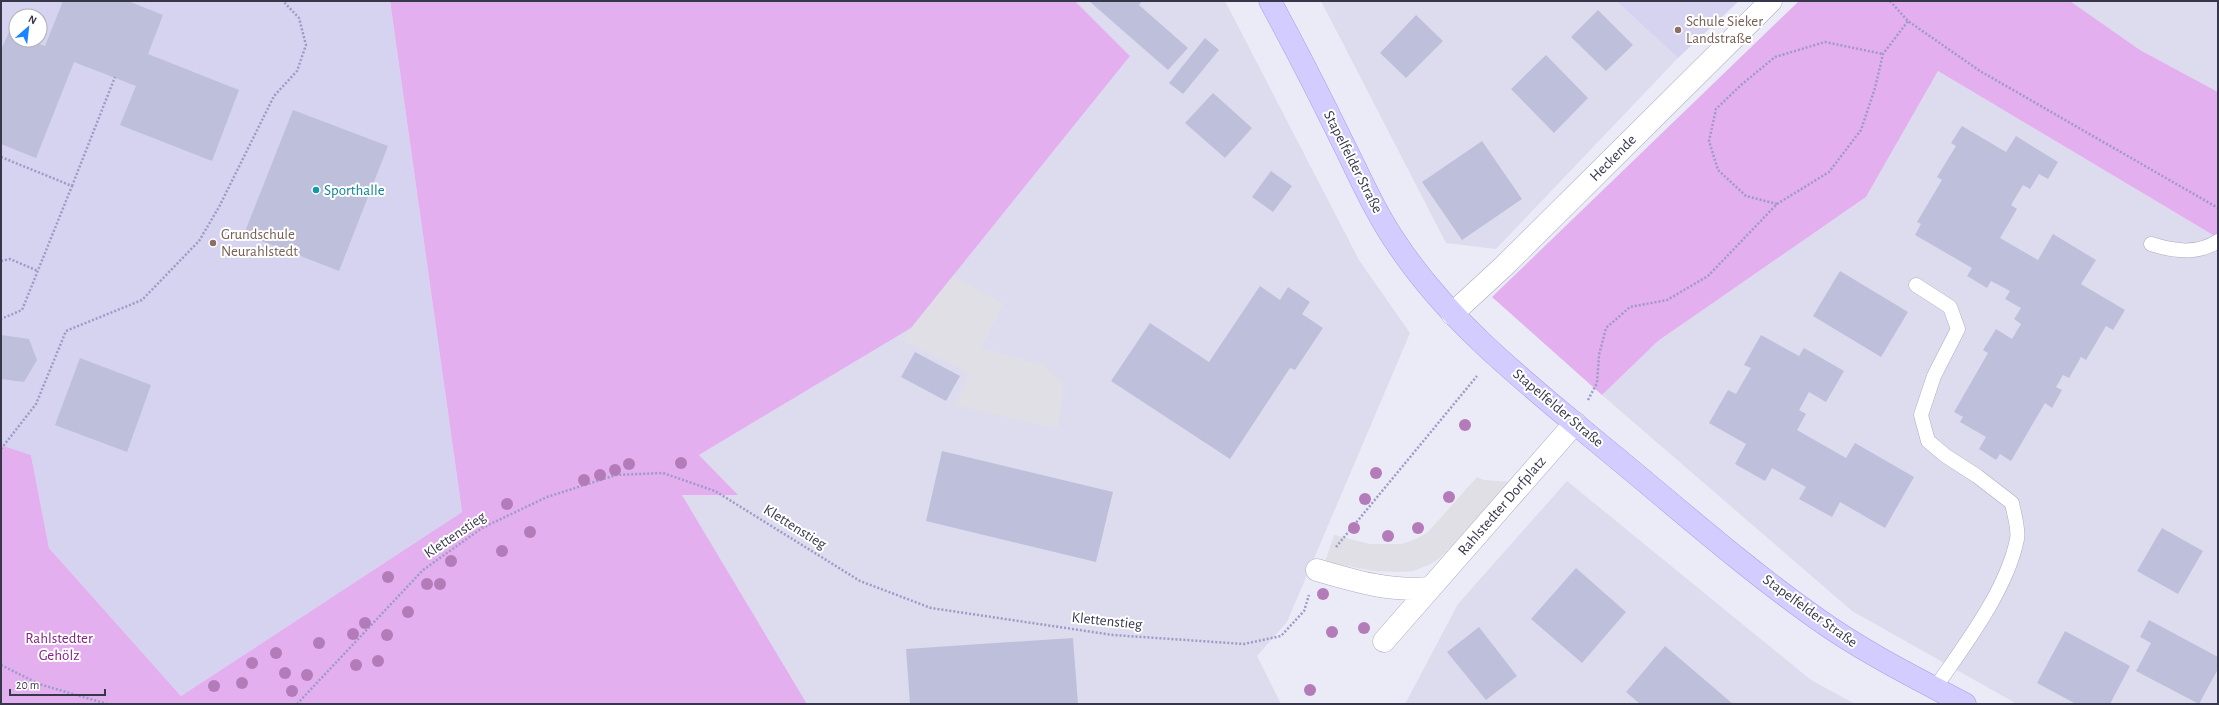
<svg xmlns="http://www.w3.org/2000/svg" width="2219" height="705" font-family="'Alegreya Sans',sans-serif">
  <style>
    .residential { fill: #dddcef }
    .education { fill: #d6d3f1; fill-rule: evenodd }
    .green { fill: #e4afef }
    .parking { fill: #dfdfe5 }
    .building { fill: #bebfda }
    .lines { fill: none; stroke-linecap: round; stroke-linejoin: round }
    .lane-casing { stroke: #adabc4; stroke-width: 15 }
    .street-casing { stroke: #adabc4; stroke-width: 23 }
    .secondary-casing { stroke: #a79de8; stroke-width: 23 }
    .path { stroke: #9c9bc7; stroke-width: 2.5; stroke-dasharray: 2 2; stroke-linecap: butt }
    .lane { stroke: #fff; stroke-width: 14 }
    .street { stroke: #fff; stroke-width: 22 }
    .secondary { stroke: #d3ccff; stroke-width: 22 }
    .tree { fill: #b37cb9 }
    .education-dot { fill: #8d6e63; stroke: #fff; stroke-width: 1.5 }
    .culture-dot { fill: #0f9aa8; stroke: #fff; stroke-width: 1.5 }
    .labels { text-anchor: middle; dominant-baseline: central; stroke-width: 4; stroke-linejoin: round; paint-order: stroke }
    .education-label { font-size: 15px; fill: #785e54; stroke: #fff; text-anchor: start }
    .street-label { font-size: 15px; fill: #37374c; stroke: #fff }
    .culture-label { font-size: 15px; fill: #0d838f; stroke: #fff; text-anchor: start }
    .park-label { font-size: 15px; fill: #862286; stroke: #fff }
  </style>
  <rect width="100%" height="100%" fill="#ebeaf7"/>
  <path class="residential" d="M 1075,1 L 1225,1 L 1359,260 L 1410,333 L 1287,622 L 1257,656 L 1281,704 L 807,704 L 682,495 L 737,495 L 699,455 L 911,328 L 1130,56 Z
    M 1321,1 L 1616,1 L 1678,58 L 1496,249 L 1446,243 Z
    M 2070,1 L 2218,1 L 2218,92 L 2140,50 Z
    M 1938,71 L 2218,238 L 2218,704 L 2017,704 L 1852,611 L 1602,395 L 1658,341 L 1866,197 Z
    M 1567,481 L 1811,680 L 1855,704 L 1405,704 L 1458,604 Z"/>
  <path class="education" d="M 1,1 L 390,1 L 462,512 L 181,696 L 49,548 L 31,455 L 1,445 ZM 16,16 L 40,16 L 40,40 L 16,40 Z
    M 1616,1 L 1739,1 L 1678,58 Z"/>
  <path class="green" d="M 390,1 L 1075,1 L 1130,56 L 911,328 L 699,455 L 738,495 L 682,495 L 807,704 L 1,704 L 1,445 L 31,455 L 49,548 L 181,696 L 462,512 Z
    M 1799,1 L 2070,1 L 2140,50 L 2218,92 L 2218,238 L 1938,71 L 1866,197 L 1658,341 L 1602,395 L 1492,297 Z"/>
  <path class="parking" d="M 953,276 L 1003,304 L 981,348 L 1043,365 L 1058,379 L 1064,389 L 1058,429 L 955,405 L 970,374 L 902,340 Z
    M 1477,477 L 1484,480 L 1511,482 L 1441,557 L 1431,564 L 1413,571 L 1400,572 L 1375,571 L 1325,562 L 1334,535 L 1370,544 L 1402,544 L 1416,539 L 1428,532 Z"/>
  <path class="building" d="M 63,1 L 128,1 L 163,15 L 148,54 L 239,90 L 212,161 L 120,125 L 136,86 L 74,62 L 36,158 L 1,144 L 1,50 L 9,32 L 16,34 L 16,40 L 30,40 L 45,46 Z
    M 1089,1 L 1142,1 L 1139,5 L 1188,48 L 1168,70 Z
    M 1598,10 L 1633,45 L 1606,71 L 1571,37 Z
    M 1416,15 L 1443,41 L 1406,78 L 1380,53 Z
    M 1205,38 L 1219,50 L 1183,94 L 1169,83 Z
    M 1546,55 L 1588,98 L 1554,133 L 1511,89 Z
    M 1213,93 L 1252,128 L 1225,158 L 1185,123 Z
    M 293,110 L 388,146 L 339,271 L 244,234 Z
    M 1962,126 L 2006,152 L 2016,136 L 2058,162 L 2048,179 L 2039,174 L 2030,189 L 2023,185 L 2011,205 L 2017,209 L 2000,238 L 2038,260 L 2053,234 L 2096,260 L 2081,284 L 2125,310 L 2113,330 L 2106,326 L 2086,360 L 2081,357 L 2069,378 L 2063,375 L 2056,387 L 2062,390 L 2052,408 L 2045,403 L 2011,461 L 2000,454 L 1996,460 L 1979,449 L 1986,437 L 1960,422 L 1963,417 L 1954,412 L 1988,353 L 1983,350 L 1996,329 L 2012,339 L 2021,324 L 2014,319 L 2021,308 L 2005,299 L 2010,291 L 1991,281 L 1987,288 L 1967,276 L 1972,268 L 1915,235 L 1921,224 L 1917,222 L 1942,180 L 1937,177 L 1956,146 L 1951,143 Z
    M 1482,141 L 1522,199 L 1462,240 L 1422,182 Z
    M 1271,171 L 1292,186 L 1273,212 L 1252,197 Z
    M 1840,271 L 1908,312 L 1881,357 L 1813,316 Z
    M 1260,286 L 1280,300 L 1288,287 L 1310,302 L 1302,314 L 1323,328 L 1295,370 L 1290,368 L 1230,459 L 1111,381 L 1150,323 L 1209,362 Z
    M 1,335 L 29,339 L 37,360 L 24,382 L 1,379 Z
    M 1761,335 L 1799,356 L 1804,348 L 1844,371 L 1826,402 L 1809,392 L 1799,410 L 1806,414 L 1797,430 L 1846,458 L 1855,443 L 1914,477 L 1885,528 L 1840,502 L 1832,517 L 1799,499 L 1806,487 L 1772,468 L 1765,481 L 1735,464 L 1746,444 L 1709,423 L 1728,390 L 1736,394 L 1751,368 L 1744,365 Z
    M 915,352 L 960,376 L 946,401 L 901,377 Z
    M 80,358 L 151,385 L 127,452 L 55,425 Z
    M 942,451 L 1113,492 L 1096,562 L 926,521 Z
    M 2162,528 L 2203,551 L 2178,594 L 2137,571 Z
    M 1576,568 L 1626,612 L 1582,663 L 1531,619 Z
    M 2149,620 L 2218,657 L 2218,669 L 2199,704 L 2136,671 L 2151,643 L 2140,637 Z
    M 1479,627 L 1517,676 L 1486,700 L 1447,652 Z
    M 2065,631 L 2130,666 L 2110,704 L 2076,704 L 2037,683 Z
    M 1073,638 L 1078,704 L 910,704 L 906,649 Z
    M 1665,646 L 1733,704 L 1640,704 L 1626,692 Z"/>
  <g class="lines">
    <defs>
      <path id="lane" d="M 2151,244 C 2173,251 2197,255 2218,241
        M 1916,285 L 1950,307 L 1958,329 L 1934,376 L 1921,415 L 1928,441 L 1946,456 L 1977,476 L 2012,503 C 2014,514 2019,529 2017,539 C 2007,590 1964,646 1935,688"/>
      <path id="street" d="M 1452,314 L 1504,266 L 1771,1
        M 1317,570 C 1354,581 1391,592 1430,588
        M 1384,641 L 1575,423"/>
      <path id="secondary" d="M 1270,1 C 1295,47 1319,94 1342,141 C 1359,175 1375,212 1397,244 C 1450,324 1529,385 1602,446 C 1673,504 1741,565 1816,618 C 1862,651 1914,677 1965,704"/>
    </defs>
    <use href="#lane" class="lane-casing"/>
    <use href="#street" class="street-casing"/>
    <use href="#secondary" class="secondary-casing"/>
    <path class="path" d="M 1890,1 L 1908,21 L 1980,71 L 2218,208
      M 1,157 L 72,186 L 22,310 L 1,319
      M 72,186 L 115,77
      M 1777,204 L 1746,196 L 1718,170 L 1709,141 L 1716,109 L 1741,85 L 1775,57 L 1825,42 L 1883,54
      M 1,261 L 10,259 L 38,271
      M 1588,400 L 1597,383 L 1599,355 L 1606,328 L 1630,307 L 1667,300 L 1708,276 L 1777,204 L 1829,172 L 1861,130 L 1875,88 L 1883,54 L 1908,21
      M 1,449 L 36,404 L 66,331 L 142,300 L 199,241 L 219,207 L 274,96 L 297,71 L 306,45 L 299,18 L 283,1
      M 1336,547 L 1477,376
      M 1,665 L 39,684 L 107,704
      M 297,704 L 423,570 L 482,528 L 547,497 L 616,475 L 663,473 L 715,491 L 860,581 L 931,608 L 1113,635 L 1244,644 L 1281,636 L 1304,611 L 1309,595"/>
    <use href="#lane" class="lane"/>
    <use href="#street" class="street"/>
    <use href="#secondary" class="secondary"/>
  </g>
  <g class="tree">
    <circle cx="1465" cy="425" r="6"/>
    <circle cx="681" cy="463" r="6"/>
    <circle cx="629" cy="464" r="6"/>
    <circle cx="615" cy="470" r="6"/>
    <circle cx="1376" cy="473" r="6"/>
    <circle cx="600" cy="475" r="6"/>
    <circle cx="584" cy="480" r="6"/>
    <circle cx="1449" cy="497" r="6"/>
    <circle cx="1365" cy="499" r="6"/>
    <circle cx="507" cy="504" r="6"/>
    <circle cx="1354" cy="528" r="6"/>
    <circle cx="1418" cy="528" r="6"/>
    <circle cx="530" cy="532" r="6"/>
    <circle cx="1388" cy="536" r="6"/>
    <circle cx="502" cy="551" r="6"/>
    <circle cx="451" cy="561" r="6"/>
    <circle cx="388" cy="577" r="6"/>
    <circle cx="427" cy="584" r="6"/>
    <circle cx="440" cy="584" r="6"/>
    <circle cx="1323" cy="594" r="6"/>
    <circle cx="408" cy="612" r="6"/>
    <circle cx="365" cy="623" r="6"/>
    <circle cx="1364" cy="628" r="6"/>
    <circle cx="1332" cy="632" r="6"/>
    <circle cx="353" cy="634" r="6"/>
    <circle cx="387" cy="635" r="6"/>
    <circle cx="319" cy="643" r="6"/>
    <circle cx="276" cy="653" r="6"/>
    <circle cx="378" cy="661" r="6"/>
    <circle cx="252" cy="663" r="6"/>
    <circle cx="356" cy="665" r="6"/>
    <circle cx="285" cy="673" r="6"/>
    <circle cx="307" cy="675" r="6"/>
    <circle cx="242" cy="683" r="6"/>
    <circle cx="214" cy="686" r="6"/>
    <circle cx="1310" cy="690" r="6"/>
    <circle cx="292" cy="691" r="6"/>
  </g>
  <g class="education-dot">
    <circle cx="1678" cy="30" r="4"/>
    <circle cx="213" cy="243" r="4"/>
  </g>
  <circle class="culture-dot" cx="316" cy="190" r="4"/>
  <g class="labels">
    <g class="education-label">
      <text x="1686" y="21">Schule Sieker<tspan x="1686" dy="17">Landstraße</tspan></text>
      <text x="221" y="234">Grundschule<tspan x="221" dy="17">Neurahlstedt</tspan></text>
    </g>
    <g class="street-label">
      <text transform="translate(1613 158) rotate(-45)">Heckende</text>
      <text transform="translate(1353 162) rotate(63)">Stapelfelder Straße</text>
      <text transform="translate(1558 408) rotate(40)">Stapelfelder Straße</text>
      <text transform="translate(1502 506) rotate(-49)">Rahlstedter Dorfplatz</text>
      <text transform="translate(795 527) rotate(32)">Klettenstieg</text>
      <text transform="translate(455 535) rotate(-34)">Klettenstieg</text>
      <text transform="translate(1810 611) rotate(36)">Stapelfelder Straße</text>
      <text transform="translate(1107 621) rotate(6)">Klettenstieg</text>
    </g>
    <g class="culture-label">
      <text x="324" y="190">Sporthalle</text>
    </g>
    <g class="park-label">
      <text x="59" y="638">Rahlstedter<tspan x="59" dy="17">Gehölz</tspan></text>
    </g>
  </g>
  <rect width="2219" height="705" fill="none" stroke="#37374c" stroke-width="4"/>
  <g transform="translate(28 28) rotate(28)"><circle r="19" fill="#ffffff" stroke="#afafb7"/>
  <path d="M0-3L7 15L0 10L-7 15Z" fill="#1984ff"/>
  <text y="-6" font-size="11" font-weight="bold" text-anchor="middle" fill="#37374c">N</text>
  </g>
  <path d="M10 689v6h95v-6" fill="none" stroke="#37374c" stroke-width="2"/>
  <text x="16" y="689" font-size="12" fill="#37374c" stroke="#ffffff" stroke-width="3" paint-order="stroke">20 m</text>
</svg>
